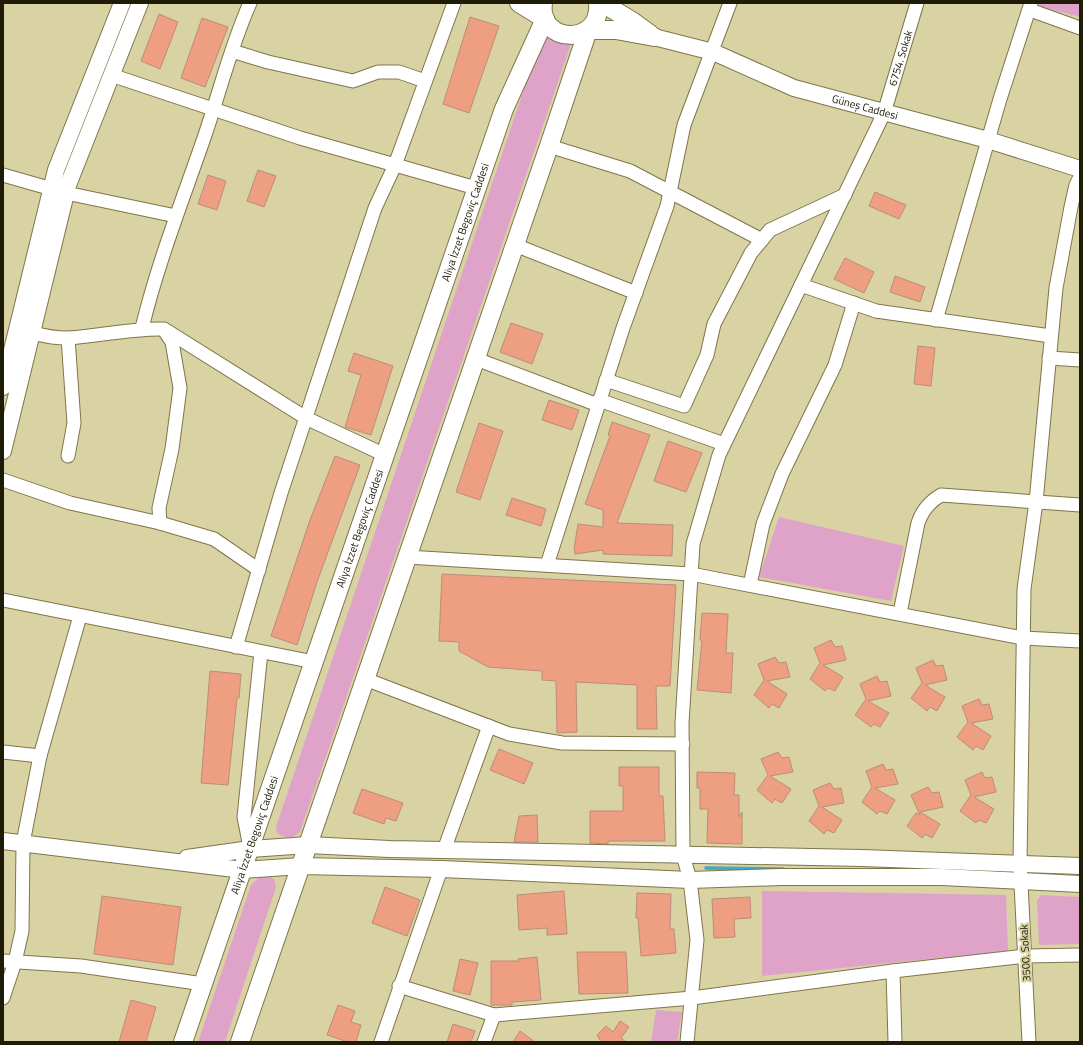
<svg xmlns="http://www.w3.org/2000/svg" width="1083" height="1045" font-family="'Titillium Web',sans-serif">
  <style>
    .green { fill: #dfa3ca }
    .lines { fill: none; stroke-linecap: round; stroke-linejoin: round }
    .stream { stroke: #3fa9c7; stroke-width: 3.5 }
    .building { fill: #ee9e81; stroke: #bc8c7b }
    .minor-casing { stroke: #7e764a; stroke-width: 15 }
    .tertiary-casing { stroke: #7e764a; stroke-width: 18 }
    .secondary-casing { stroke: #7e764a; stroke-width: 20 }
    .minor { stroke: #fff; stroke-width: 13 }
    .tertiary { stroke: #fff; stroke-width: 16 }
    .secondary { stroke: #fff; stroke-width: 18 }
    .labels { text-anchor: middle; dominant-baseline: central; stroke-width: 4; stroke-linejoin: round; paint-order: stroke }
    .street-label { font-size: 11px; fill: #1e1b08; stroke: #d9d2a2 }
  </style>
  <rect width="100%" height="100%" fill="#d9d2a2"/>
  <path class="green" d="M 1039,3 L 1080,3 L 1080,17 L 1041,7 Z
    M 542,35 L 571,44 L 300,832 C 292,839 286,839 277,833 L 276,827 Z
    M 779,517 L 904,546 L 891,601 L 759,577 Z
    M 268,876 L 274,879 L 276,887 L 225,1042 L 198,1042 L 251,885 L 258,878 Z
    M 762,891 L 1006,895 L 1008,951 L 762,976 Z
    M 1041,895 L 1080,897 L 1080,944 L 1039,945 L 1037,901 Z
    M 656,1010 L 682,1012 L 677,1042 L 651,1042 Z"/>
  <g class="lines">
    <path class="stream" d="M 706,868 L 783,869"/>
  </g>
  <path class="building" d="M 159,14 L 178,22 L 160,69 L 141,61 Z
    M 470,17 L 499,26 L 469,113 L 443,104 Z
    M 202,18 L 228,27 L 205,87 L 181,78 Z
    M 258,170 L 276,176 L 264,207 L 247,201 Z
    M 208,175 L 226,181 L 217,210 L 198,204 Z
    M 875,192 L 906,205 L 899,219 L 869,206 Z
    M 845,258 L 874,272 L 864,293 L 834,279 Z
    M 895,276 L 925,287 L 920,302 L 890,292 Z
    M 511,323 L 543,334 L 532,364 L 500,352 Z
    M 918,346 L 935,348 L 931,386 L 914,384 Z
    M 354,353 L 393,366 L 371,435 L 345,427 L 361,375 L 348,371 Z
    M 549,400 L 579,410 L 572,430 L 542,420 Z
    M 612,422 L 650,435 L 617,523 L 673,525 L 672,556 L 603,554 L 603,550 L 575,554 L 574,549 L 578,524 L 603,527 L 603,510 L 585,504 L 610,436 L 608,435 Z
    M 479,423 L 503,431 L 480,500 L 456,492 Z
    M 668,441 L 702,453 L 686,492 L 654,481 Z
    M 335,456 L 360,465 L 317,582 L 297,645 L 271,636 L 310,520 Z
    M 512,498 L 546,509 L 541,526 L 506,515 Z
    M 442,574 L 676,585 L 670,686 L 656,686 L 657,729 L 637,729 L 637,685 L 576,682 L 577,732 L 557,733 L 556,681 L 542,680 L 542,671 L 488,667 L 459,651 L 459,642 L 439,641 Z
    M 702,613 L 728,614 L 726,653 L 733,653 L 731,693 L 697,690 L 702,641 L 700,640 Z
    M 831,640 L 835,647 L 842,646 L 846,660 L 823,665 L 843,677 L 835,691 L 828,688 L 825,691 L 810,679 L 820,663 L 814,648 Z
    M 775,657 L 779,663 L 786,662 L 790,677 L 767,681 L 787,694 L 779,708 L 772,704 L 769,708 L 754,695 L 764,680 L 758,664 Z
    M 933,660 L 936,666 L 943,665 L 947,680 L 925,685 L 945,697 L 937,711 L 930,707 L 927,711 L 911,698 L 922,683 L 916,668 Z
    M 210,671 L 241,674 L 239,698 L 237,698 L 228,785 L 201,783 Z
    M 877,676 L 880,682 L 887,681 L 891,696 L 868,701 L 889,713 L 880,727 L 874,724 L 871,727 L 855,715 L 866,699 L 860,684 Z
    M 979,699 L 982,705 L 989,704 L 993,719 L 971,723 L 991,736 L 983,750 L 976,746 L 973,750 L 957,737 L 968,722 L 962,706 Z
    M 499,749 L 533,763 L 524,784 L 490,770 Z
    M 778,752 L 782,758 L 789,757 L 793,772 L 770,776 L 791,789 L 782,803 L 775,799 L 772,803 L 757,790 L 768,775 L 761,759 Z
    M 883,764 L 886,770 L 893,769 L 898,784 L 875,788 L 895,800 L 887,814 L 880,811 L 877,814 L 862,802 L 872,787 L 866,771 Z
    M 619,767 L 659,767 L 659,796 L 663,796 L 665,841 L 608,841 L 608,844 L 590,843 L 590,811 L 623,811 L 623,786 L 619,786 Z
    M 697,772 L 735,773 L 734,795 L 739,795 L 739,817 L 742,812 L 742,844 L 707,843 L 708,809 L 700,809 L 700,788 L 697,788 Z
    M 982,772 L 985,778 L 992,777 L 996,792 L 974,797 L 994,809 L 986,823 L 979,820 L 976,823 L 960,811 L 971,795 L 965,780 Z
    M 830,783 L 834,789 L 841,788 L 844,803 L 822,807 L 842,820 L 834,833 L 827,830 L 824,834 L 809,821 L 819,806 L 813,790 Z
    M 928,787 L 932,793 L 939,792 L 943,807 L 920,812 L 940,824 L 932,838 L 925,834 L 922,838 L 907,826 L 916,813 L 920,815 L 911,795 Z
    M 362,789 L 403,803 L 396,821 L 386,818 L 384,824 L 353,813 Z
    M 537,815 L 538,842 L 514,842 L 519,816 Z
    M 385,887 L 420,900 L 407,936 L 372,923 Z
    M 564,891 L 567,934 L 547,935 L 547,928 L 519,930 L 517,895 Z
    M 637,893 L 671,894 L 670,929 L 674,929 L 676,953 L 641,956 L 638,918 L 636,918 Z
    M 102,896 L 181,907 L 173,965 L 94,954 Z
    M 750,897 L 751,918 L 734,919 L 735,937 L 714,938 L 712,899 Z
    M 577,952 L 626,952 L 628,993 L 579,994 Z
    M 537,957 L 541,1000 L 512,1002 L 512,1005 L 491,1005 L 491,961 L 519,961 L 518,959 Z
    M 460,959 L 478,963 L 470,995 L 453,991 Z
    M 131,1000 L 156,1007 L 146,1042 L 119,1042 Z
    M 338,1005 L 355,1011 L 351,1022 L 361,1025 L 356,1042 L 348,1042 L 327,1035 Z
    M 620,1021 L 629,1027 L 621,1038 L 626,1042 L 601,1042 L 597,1035 L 606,1026 L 613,1032 Z
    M 453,1024 L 475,1031 L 471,1042 L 447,1042 Z
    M 520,1031 L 535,1042 L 513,1042 Z"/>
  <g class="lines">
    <defs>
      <g id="minor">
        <path d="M 1030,10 L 1080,28"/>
        <path d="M 232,51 L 268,62 L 353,81 L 378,72 L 399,72 L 425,81"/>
        <path d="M 111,75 L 300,138 L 476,188"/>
        <path d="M 549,146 L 630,171 L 762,240"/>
        <path d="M 3,175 L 66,193 L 176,216"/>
        <path d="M 515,245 L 636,293"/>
        <path d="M 801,285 L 876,311 L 1051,336"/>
        <path d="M 936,320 L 1000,99 L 1031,3"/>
        <path d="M 142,328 C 158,262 183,199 205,135 C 220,91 231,45 250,3"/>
        <path d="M 23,331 C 38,334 53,339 69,338 C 101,336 131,328 164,329 L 306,418 L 385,455"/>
        <path d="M 68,338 L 74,423 L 68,456"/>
        <path d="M 1049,358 L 1080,360"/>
        <path d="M 476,359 L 598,405"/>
        <path d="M 606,380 L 684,406 L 707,355 L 714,324 L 751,253 L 770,230 L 845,195"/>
        <path d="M 599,400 L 724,444"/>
        <path d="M 3,480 L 70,503 L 160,523 L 214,539 L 259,570"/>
        <path d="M 160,523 L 159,508 L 172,449 L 180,388 L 172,342 L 164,330"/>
        <path d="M 407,557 L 691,574 L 1023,638 L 1080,641"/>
        <path d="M 547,565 L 623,328 L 667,206 L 684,125 L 730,3"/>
        <path d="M 750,585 L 763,524 L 782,474 L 835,365 L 854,303"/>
        <path d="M 3,600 L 314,662"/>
        <path d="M 900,613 L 918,523 C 922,511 929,502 941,495 L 1080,505"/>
        <path d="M 236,647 L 281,493 L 375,208 L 395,165 L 454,3"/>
        <path d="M 365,679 L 509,734 L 562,743 L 683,744"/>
        <path d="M 3,752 L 40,756"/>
        <path d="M 250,847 L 244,817 L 261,652"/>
        <path d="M 444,850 L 489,726"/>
        <path d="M 3,961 L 81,966 L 203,984"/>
        <path d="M 893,971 L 895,1042"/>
        <path d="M 399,986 L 494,1015 L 692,998 L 893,971 L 1026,956 L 1080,955"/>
        <path d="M 3,998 L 15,962 L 22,931 L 23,843 L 40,756 L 80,616"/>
        <path d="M 381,1042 L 441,869"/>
        <path d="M 484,1042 L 494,1015"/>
        <path id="s1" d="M 687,1042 L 697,940 L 690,880 L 683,855 L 682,723 L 693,544 L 719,455 L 884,113 L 917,3"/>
        <path d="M 1029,1042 L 1020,864 L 1024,589 L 1036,502 L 1056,288 L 1071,207 L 1076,185 L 1080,177"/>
      </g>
      <g id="tertiary">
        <path id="s2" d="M 654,37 L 713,52 L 794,88 L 988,140 L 1080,169"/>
        <path d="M 3,387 L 56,170 L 122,3"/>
        <path d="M 3,451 L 68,185 L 140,3"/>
        <path d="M 3,841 L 243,870 L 301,866 L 441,869 L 690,880 L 781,877 L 942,877 L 1080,884"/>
        <path d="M 187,858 L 250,849 L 308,845 L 389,849 L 862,858 L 1080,866"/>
      </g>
      <g id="secondary">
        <path d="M 519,3 L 545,19"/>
        <path d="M 543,3 C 537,44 602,47 598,3"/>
        <path d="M 602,3 L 632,21 L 650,34"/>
        <path d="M 588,30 L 616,30 L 654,37"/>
        <path id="s3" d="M 183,1042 L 504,109 L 545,19"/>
        <path d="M 240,1042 L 549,146 L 588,30"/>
      </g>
    </defs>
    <use href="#minor" class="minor-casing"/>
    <use href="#tertiary" class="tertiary-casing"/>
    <use href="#secondary" class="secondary-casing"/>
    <use href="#minor" class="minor"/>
    <use href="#tertiary" class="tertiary"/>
    <use href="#secondary" class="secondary"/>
  </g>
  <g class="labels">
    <g class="street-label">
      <text stroke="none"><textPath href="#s1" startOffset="1030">6754. Sokak</textPath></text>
      <text stroke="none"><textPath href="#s2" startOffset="223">Güneş Caddesi</textPath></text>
      <text stroke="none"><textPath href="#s3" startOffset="867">Aliya İzzet Begoviç Caddesi</textPath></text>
      <text stroke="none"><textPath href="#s3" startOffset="543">Aliya İzzet Begoviç Caddesi</textPath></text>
      <text stroke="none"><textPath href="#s3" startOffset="219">Aliya İzzet Begoviç Caddesi</textPath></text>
      <text transform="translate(1025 953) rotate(-93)">3500. Sokak</text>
    </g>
  </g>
  <rect width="1083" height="1045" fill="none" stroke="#1e1b08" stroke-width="8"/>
</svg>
